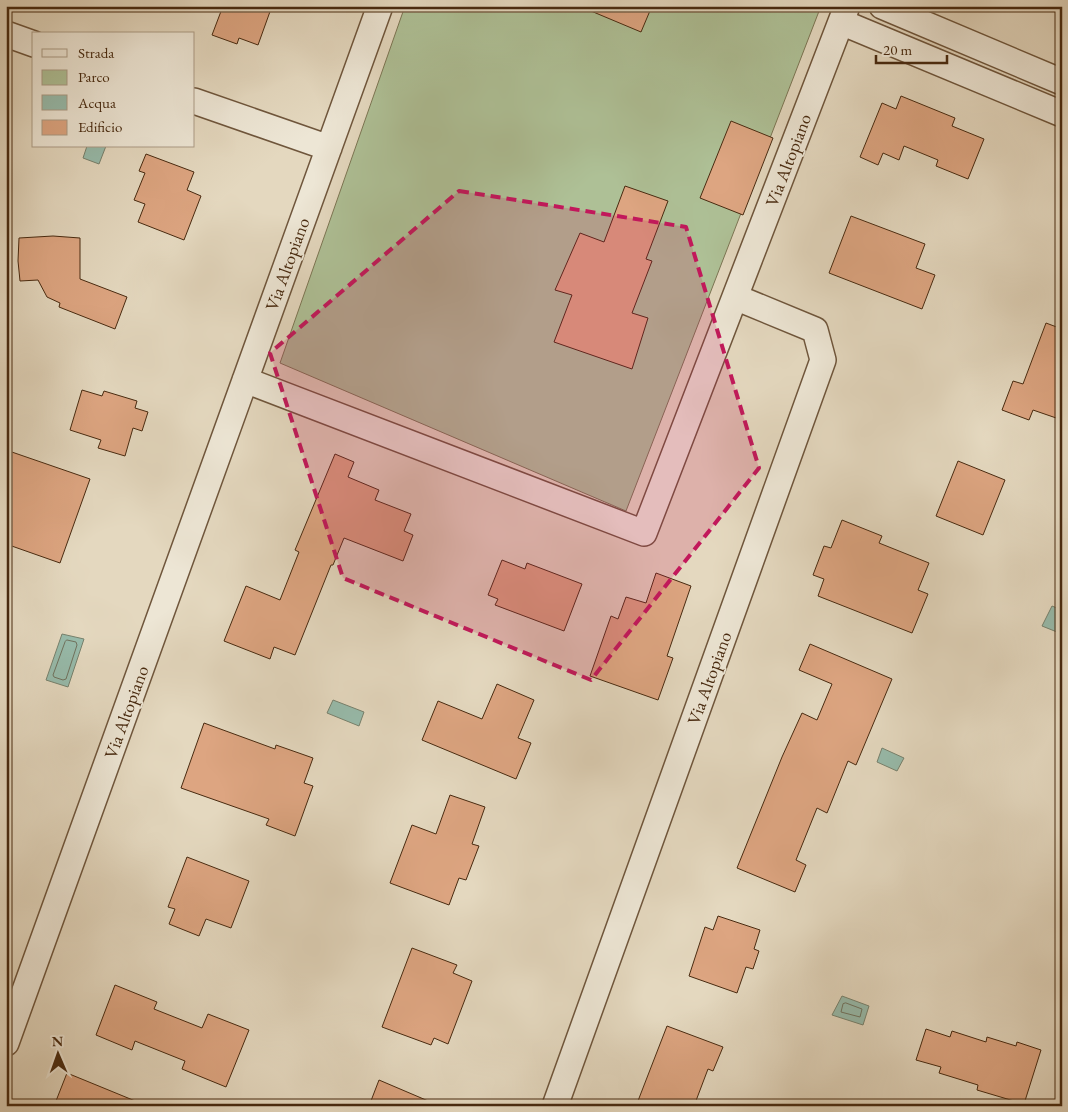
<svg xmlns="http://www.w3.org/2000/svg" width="1068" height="1112" font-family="'EB Garamond',serif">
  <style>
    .green { fill: #aec096; stroke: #7b7553 }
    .water { fill: #97bbab; stroke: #77816d }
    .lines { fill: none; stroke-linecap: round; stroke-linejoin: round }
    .shore { stroke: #70725e; stroke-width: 1 }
    .building { fill: #dda581; stroke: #482a10 }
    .street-casing { stroke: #6f563c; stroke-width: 28 }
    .street { stroke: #ede6d5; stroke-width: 25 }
    .marked { fill: #c2185b; fill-opacity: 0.2; stroke: #c2185b; stroke-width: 4; stroke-dasharray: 10 6; stroke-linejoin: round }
    .labels { text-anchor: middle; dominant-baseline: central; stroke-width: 4; stroke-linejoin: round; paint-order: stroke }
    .street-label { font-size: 18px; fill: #482a10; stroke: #ede6d5 }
  </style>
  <rect width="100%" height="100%" fill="#e4d8bf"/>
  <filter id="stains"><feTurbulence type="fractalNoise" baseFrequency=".004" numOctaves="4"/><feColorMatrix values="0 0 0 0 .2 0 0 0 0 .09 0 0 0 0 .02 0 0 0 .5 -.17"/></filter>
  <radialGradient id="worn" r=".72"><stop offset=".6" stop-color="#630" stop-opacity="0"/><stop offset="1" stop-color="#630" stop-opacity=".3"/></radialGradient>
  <path class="green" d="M 405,6 L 821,6 L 626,511 L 280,363 Z"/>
  <path class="water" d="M 87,146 L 106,146 L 99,164 L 83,158 Z
    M 1052,606 L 1062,610 L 1062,634 L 1042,626 Z
    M 62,634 L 84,639 L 68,687 L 46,680 Z
    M 333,700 L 364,712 L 359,726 L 327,713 Z
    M 882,748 L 904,758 L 897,771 L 877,762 Z
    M 842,996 L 869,1006 L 863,1025 L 832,1015 Z"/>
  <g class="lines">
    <path class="shore" d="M 67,640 L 76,642 L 77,645 L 66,679 L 63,680 L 54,677 L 53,675 L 65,642 Z
      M 846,1003 L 862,1009 L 860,1017 L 841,1012 L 843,1004 Z"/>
  </g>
  <path class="building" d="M 223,6 L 272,6 L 258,45 L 239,38 L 237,44 L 212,35 Z
    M 579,6 L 652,6 L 641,32 Z
    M 901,96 L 955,118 L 952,126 L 984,139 L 968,179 L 936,166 L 938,160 L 904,146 L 899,160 L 883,153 L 878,165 L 860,157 L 882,103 L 896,109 Z
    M 731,121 L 773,138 L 743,215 L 700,198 Z
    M 146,154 L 194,172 L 187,190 L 201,196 L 184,240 L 138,222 L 145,204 L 134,200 L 145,173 L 139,171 Z
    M 625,186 L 668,201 L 646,259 L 652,261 L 632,313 L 648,318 L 632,369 L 554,342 L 572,295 L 555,290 L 580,233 L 604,242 Z
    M 851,216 L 925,244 L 916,268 L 935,275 L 922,309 L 829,273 Z
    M 53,236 L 80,238 L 80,279 L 127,297 L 115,329 L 59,307 L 60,303 L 47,297 L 38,280 L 20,281 L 18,261 L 19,238 Z
    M 1046,323 L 1062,329 L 1062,420 L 1033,410 L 1029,420 L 1002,410 L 1013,381 L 1023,384 Z
    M 82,390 L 102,396 L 104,391 L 137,401 L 135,408 L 148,412 L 142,431 L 133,428 L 125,456 L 98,448 L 101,440 L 70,430 Z
    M 6,450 L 90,479 L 60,563 L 6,544 Z
    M 335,454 L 354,462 L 348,477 L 379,490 L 375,500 L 411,514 L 404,531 L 413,535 L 403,561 L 344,538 L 333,565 L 331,565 L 295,655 L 274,647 L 270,659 L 224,641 L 246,586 L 280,600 L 299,552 L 295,550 Z
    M 958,461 L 1005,480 L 983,535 L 936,516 Z
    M 842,520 L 882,536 L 879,543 L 929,563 L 918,590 L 928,594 L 912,633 L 818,596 L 824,579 L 813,575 L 824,546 L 831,548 Z
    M 502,560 L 525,569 L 527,563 L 582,584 L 564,631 L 495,605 L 498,599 L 488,595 Z
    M 656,573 L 691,586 L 667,656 L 673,658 L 658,700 L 590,676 L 611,616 L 618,619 L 626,597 L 646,603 Z
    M 810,644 L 892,679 L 856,765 L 848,761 L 827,813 L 817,808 L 796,860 L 806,865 L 795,892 L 737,868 L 782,757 L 802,713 L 817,720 L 832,684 L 799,670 Z
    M 497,684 L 534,700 L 518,738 L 531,743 L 516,779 L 422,740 L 438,701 L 482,719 Z
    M 204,723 L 275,749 L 276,745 L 313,758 L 304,783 L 313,786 L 295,836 L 266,825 L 269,819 L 181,788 Z
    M 450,795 L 485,807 L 472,844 L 479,846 L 466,880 L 459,878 L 449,905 L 390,883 L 412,825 L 436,834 Z
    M 187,857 L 249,881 L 231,928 L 206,919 L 199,936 L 169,924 L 175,909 L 168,907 Z
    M 718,916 L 760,930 L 754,949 L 759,951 L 753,969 L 746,967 L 737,993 L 689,976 L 705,927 L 713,930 Z
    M 412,948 L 457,965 L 453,973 L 472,981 L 448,1044 L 434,1038 L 431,1045 L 382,1027 Z
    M 115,985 L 157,1002 L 154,1009 L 202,1028 L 208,1014 L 249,1030 L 226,1087 L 182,1069 L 185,1061 L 135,1041 L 132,1050 L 96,1035 Z
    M 667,1026 L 723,1047 L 713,1071 L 708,1069 L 694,1106 L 636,1106 Z
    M 926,1029 L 950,1037 L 952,1031 L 986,1042 L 987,1037 L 1016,1046 L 1017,1042 L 1041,1050 L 1024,1104 L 977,1090 L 978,1085 L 939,1073 L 941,1067 L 916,1060 Z
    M 67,1073 L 145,1105 L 145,1106 L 54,1106 Z
    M 379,1080 L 440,1106 L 369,1106 Z"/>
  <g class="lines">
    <defs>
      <path id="street" d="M 882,6 L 1062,82
        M 841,22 L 1062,114
        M 6,34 L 34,44
        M 194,101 L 329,148
        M 245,380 L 644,533 L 847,6
        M 6,1043 L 380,6
        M 555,1106 L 823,360 L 815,330 L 735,297"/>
    </defs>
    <use href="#street" class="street-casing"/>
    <use href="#street" class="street"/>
  </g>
  <path class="marked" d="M 459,191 L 686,227 L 759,468 L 591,680 L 343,578 L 270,353 Z"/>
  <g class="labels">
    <g class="street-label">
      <text transform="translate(788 160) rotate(-69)">Via Altopiano</text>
      <text transform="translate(287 264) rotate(-70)">Via Altopiano</text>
      <text transform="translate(709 678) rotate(-70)">Via Altopiano</text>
      <text transform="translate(126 712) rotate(-70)">Via Altopiano</text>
    </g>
  </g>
  <rect width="1068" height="1112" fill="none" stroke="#e4d8bf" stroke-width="25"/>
  <rect x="8" y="8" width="1053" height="1097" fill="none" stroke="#482a10" stroke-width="2.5"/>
  <rect x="12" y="12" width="1043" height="1087" fill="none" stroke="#482a10"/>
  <rect x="32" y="32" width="162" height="115" fill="#ede6d5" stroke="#ab9b86"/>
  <rect x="42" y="49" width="25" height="8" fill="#ede6d5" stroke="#ab9b86"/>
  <text x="78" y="58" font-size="15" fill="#482a10">Strada</text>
  <rect x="42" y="70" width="25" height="15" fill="#aec096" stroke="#ab9b86"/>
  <text x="78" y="82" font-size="15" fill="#482a10">Parco</text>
  <rect x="42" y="95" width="25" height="15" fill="#97bbab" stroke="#ab9b86"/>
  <text x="78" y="108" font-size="15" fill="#482a10">Acqua</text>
  <rect x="42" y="120" width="25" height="15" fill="#dda581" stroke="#ab9b86"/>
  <text x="78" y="132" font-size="15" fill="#482a10">Edificio</text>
  <g transform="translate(58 1054) rotate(358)" stroke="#ede6d5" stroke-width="4" paint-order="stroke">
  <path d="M0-4L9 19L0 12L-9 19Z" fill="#482a10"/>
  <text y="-8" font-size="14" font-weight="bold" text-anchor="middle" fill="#482a10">N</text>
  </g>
  <path d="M876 55v8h71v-8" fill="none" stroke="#482a10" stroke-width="2.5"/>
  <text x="883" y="55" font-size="15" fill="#482a10" stroke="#ede6d5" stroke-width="4" paint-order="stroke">20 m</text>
  <rect width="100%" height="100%" filter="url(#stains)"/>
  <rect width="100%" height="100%" fill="url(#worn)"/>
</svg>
